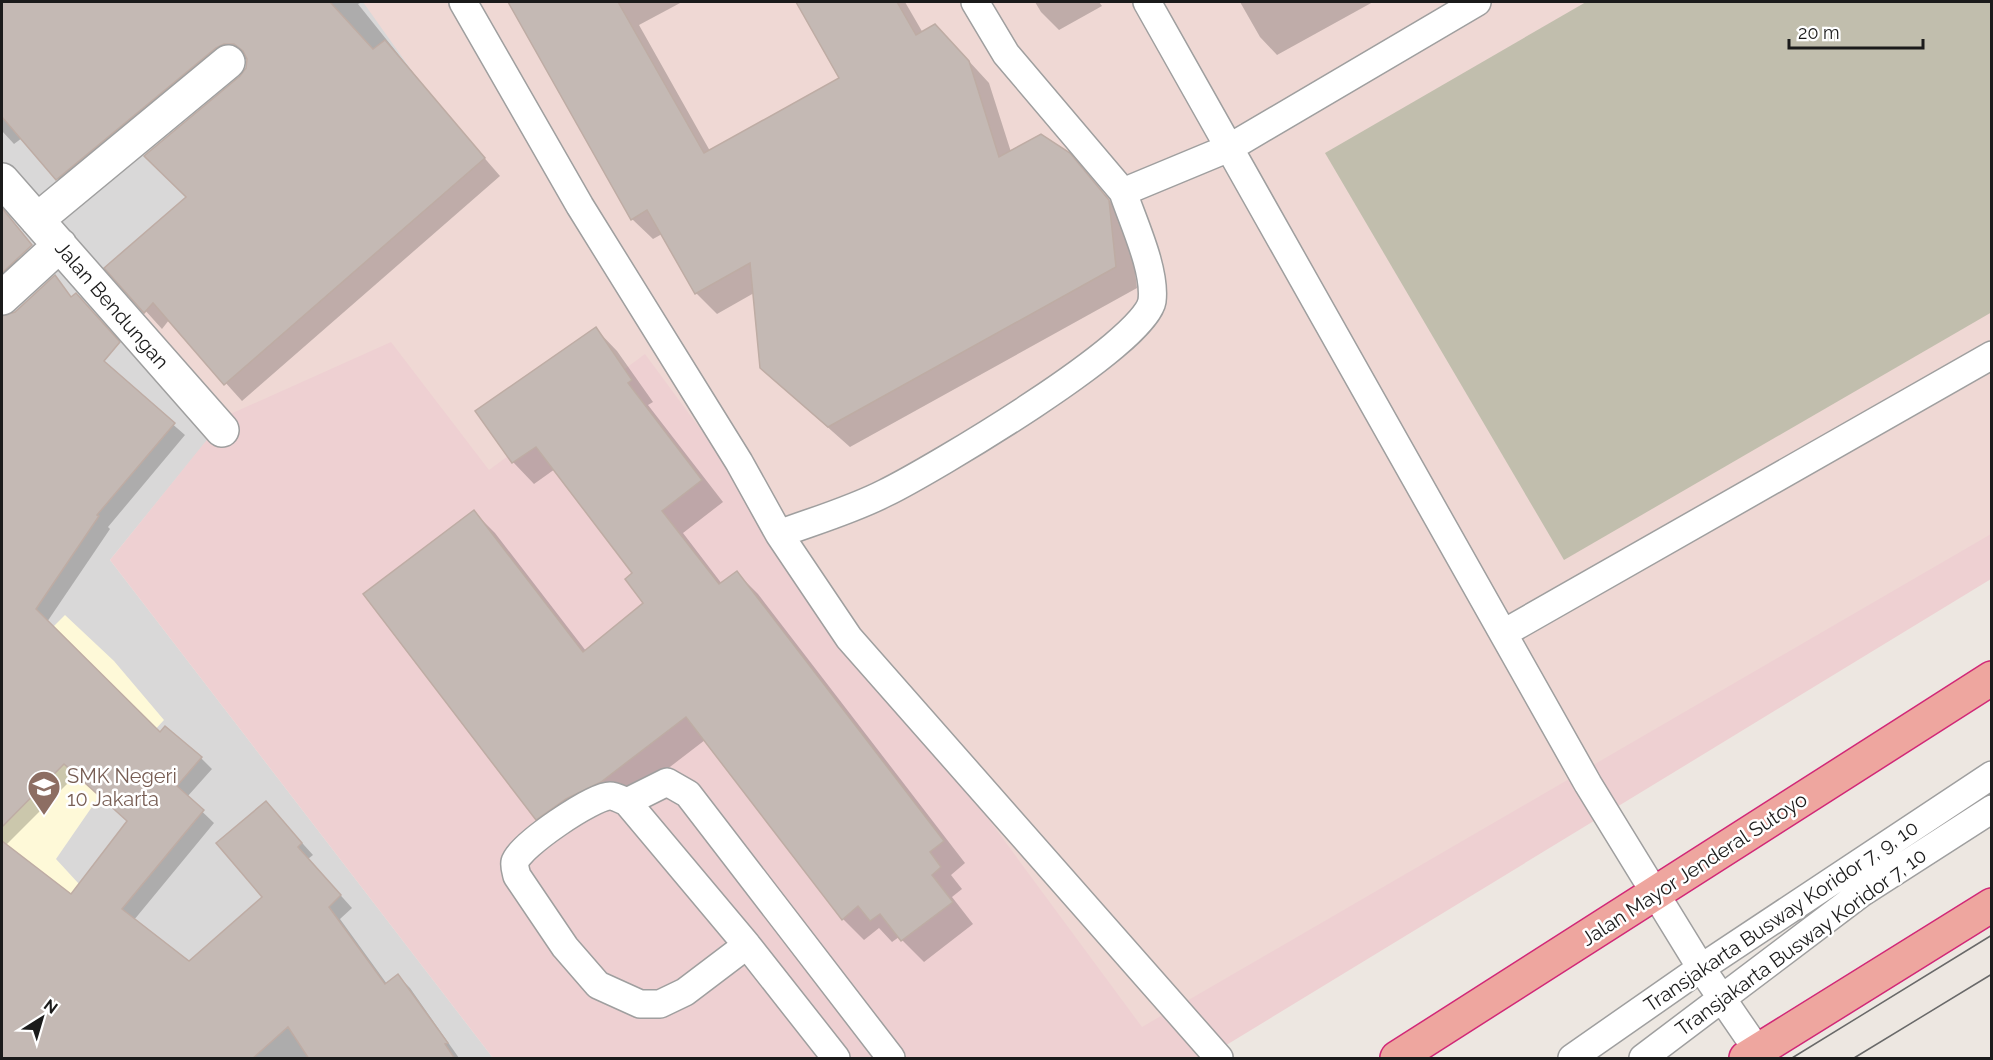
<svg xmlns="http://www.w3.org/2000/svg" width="1993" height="1060" font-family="Raleway,sans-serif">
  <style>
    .residential { fill: #d9d8d8 }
    .commercial { fill: #eed0d2 }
    .education { fill: #fef9d8 }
    .military { fill: #efd8d4 }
    .construction { fill: #c1bead }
    .shadow { fill: #0003; fill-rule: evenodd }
    .building { fill: #c4b9b4; stroke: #beaca4; stroke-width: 1.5 }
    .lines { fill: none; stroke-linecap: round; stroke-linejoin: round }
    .service-casing { stroke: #9f9f9f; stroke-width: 30 }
    .minor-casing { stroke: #9f9f9f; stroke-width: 36 }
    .trunk-casing { stroke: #d12877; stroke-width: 36 }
    .service { stroke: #fff; stroke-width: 27 }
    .minor { stroke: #fff; stroke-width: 33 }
    .trunk { stroke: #eea69f; stroke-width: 33 }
    .tram { stroke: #696969; stroke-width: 1.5 }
    .labels { text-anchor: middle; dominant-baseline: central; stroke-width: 5; stroke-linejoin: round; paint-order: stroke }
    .street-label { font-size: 20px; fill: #1b1b1b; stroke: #fff }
    .education-label { font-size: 20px; fill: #785e54; stroke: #fff; text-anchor: start }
  </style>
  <rect width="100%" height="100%" fill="#ede7e1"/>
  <path class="residential" d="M 2,2 L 463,2 L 244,395 L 110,560 L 493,1058 L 2,1058 Z"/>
  <path class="commercial" d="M 1991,2 L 1991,579 L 1205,1058 L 493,1058 L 110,560 L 243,395 L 132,286 Z"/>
  <path class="education" d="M 65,615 L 114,661 L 164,720 L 116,772 L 56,859 L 79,884 L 2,983 L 2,678 Z"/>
  <path class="military" d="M 363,2 L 1991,2 L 1991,534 L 1142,1027 L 645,354 L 489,470 L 391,342 L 208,424 L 124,319 L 412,71 Z"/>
  <path class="construction" d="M 1586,2 L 1991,2 L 1992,312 L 1564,560 L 1325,153 Z"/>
  <path class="shadow" d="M 2,2 L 362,2 L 358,4 L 443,110 L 500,176 L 242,401 L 169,320 L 162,329 L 107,268 L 188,197 L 247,70 L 248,60 L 243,59 L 74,196 L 22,138 L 14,144 L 2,131 Z
    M 509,2 L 682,2 L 639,25 L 710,151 L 841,79 L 797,2 L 905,2 L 923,33 L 956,47 L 989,83 L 1011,152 L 1069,155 L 1129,222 L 1137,288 L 850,447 L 761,368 L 754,293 L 717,314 L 696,293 L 662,234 L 653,239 L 632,219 Z
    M 1035,2 L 1099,2 L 1102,6 L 1059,30 L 1041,12 Z
    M 1240,2 L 1373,2 L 1277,55 L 1260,37 Z
    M 2,240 L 27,271 L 2,297 Z
    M 41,289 L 115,374 L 185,435 L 108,527 L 110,529 L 47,622 L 160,734 L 201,758 L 212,769 L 187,797 L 214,823 L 134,920 L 189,963 L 264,897 L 277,815 L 313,855 L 308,859 L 352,908 L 340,919 L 387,984 L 398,976 L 410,988 L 459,1058 L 2,1058 L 2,317 L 7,318 ZM 76,775 L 129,821 L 71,896 L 5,846 Z
    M 596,329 L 617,351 L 653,402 L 648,405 L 723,502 L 683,533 L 722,584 L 737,573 L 758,594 L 965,863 L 951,875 L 962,889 L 952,897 L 973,924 L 924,962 L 899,937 L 892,942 L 879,928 L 864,940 L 843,919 L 705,740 L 623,803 L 587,820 L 558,840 L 537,819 L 474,512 L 495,533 L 586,651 L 645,603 L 634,573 L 555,469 L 534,484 L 513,462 L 477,411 Z"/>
  <path class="building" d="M 2,2 L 330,2 L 373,49 L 385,40 L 485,158 L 224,385 L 153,303 L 144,313 L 104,268 L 186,197 L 144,156 L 240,76 L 246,68 L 247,59 L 243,51 L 234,44 L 224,44 L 216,48 L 56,180 L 2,117 Z
    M 508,2 L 618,2 L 704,153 L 839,78 L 796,2 L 897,2 L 916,35 L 935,24 L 969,61 L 999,157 L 1041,134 L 1070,153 L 1109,200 L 1116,267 L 828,427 L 760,368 L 750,263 L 695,294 L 647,210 L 631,220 Z
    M 2,208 L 32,245 L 2,273 Z
    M 55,275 L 71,297 L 76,293 L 120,342 L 104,361 L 175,423 L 97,515 L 99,516 L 36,609 L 160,732 L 165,726 L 202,757 L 177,786 L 204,810 L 122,909 L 189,961 L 262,897 L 216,843 L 266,801 L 302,843 L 298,847 L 341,895 L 329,907 L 385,984 L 398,974 L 448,1043 L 445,1044 L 455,1059 L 309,1059 L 288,1027 L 252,1059 L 2,1059 L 2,841 L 71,894 L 127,821 L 64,764 L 2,827 L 2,316 L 15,312 Z
    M 596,327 L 632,380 L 628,383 L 702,480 L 662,511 L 719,584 L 737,571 L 944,841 L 930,852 L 941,867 L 932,875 L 953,902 L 901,941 L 880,914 L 870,921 L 858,906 L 842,920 L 686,717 L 601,782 L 566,799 L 536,820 L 363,594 L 474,510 L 583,652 L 643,603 L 625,579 L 632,573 L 536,447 L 512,463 L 475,411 Z"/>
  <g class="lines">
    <defs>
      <path id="service" d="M 463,2 L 580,206 L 739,462 L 779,534 C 814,521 852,510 885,493 C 930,471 1145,344 1152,301 C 1156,270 1133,222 1123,192 L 1229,148 L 1477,2
        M 975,2 L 1006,54 L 1123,192
        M 1147,2 L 1588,784 L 1701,968 L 1758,1051
        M 779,534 L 849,638 L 1219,1058
        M 1504,633 L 1992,355
        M 627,802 L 667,782 L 688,794 L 891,1058
        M 747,945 L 685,992 L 660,1004 L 640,1004 L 598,985 L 565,947 L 517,876 C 516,872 514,866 515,862 C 519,846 593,796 610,796 C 615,796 622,800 627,802 L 747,945 L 836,1058
        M 1572,1058 L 1701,968 L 1992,775
        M 1643,1058 L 1860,894 L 1992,809"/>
      <path id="minor" d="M 2,180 L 222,430
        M 37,220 L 228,62
        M 2,298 L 60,245"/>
      <path id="trunk" d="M 1397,1058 L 1992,678
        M 1746,1058 L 1992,905"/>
    </defs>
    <use href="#service" class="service-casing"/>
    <use href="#minor" class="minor-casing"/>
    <use href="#trunk" class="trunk-casing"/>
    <use href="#service" class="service"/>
    <use href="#minor" class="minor"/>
    <use href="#trunk" class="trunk"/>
    <path class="tram" d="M 1792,1058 L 1992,935
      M 1854,1058 L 1992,974"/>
  </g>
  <defs>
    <symbol id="school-pin" viewBox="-11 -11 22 30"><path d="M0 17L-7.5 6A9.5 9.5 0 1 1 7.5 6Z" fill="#8d6e63" stroke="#fff"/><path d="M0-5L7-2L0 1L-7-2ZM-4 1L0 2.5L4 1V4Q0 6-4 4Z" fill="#fff"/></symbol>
  </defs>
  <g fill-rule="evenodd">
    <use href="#school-pin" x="25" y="768" width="38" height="52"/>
  </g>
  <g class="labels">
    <g class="street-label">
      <text transform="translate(112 305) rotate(49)">Jalan Bendungan</text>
      <text transform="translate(1694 869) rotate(-33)">Jalan Mayor Jenderal Sutoyo</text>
      <text transform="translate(1781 916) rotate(-34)">Transjakarta Busway Koridor 7, 9, 10</text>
      <text transform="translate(1801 942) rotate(-36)">Transjakarta Busway Koridor 7, 10</text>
    </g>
    <g class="education-label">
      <text x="67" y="776">SMK Negeri<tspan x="67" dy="23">10 Jakarta</tspan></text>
    </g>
  </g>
  <rect width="1993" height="1060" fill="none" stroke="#1b1b1b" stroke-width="6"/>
  <g transform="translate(42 1018) rotate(37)" stroke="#ffffff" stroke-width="4.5" paint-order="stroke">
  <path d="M0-4.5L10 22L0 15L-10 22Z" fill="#1b1b1b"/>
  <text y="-9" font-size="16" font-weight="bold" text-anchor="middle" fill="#1b1b1b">N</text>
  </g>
  <path d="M1789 39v9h134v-9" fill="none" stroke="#1b1b1b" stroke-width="3"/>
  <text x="1798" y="39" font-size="18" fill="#1b1b1b" stroke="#ffffff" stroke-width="4.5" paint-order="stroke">20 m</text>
</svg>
